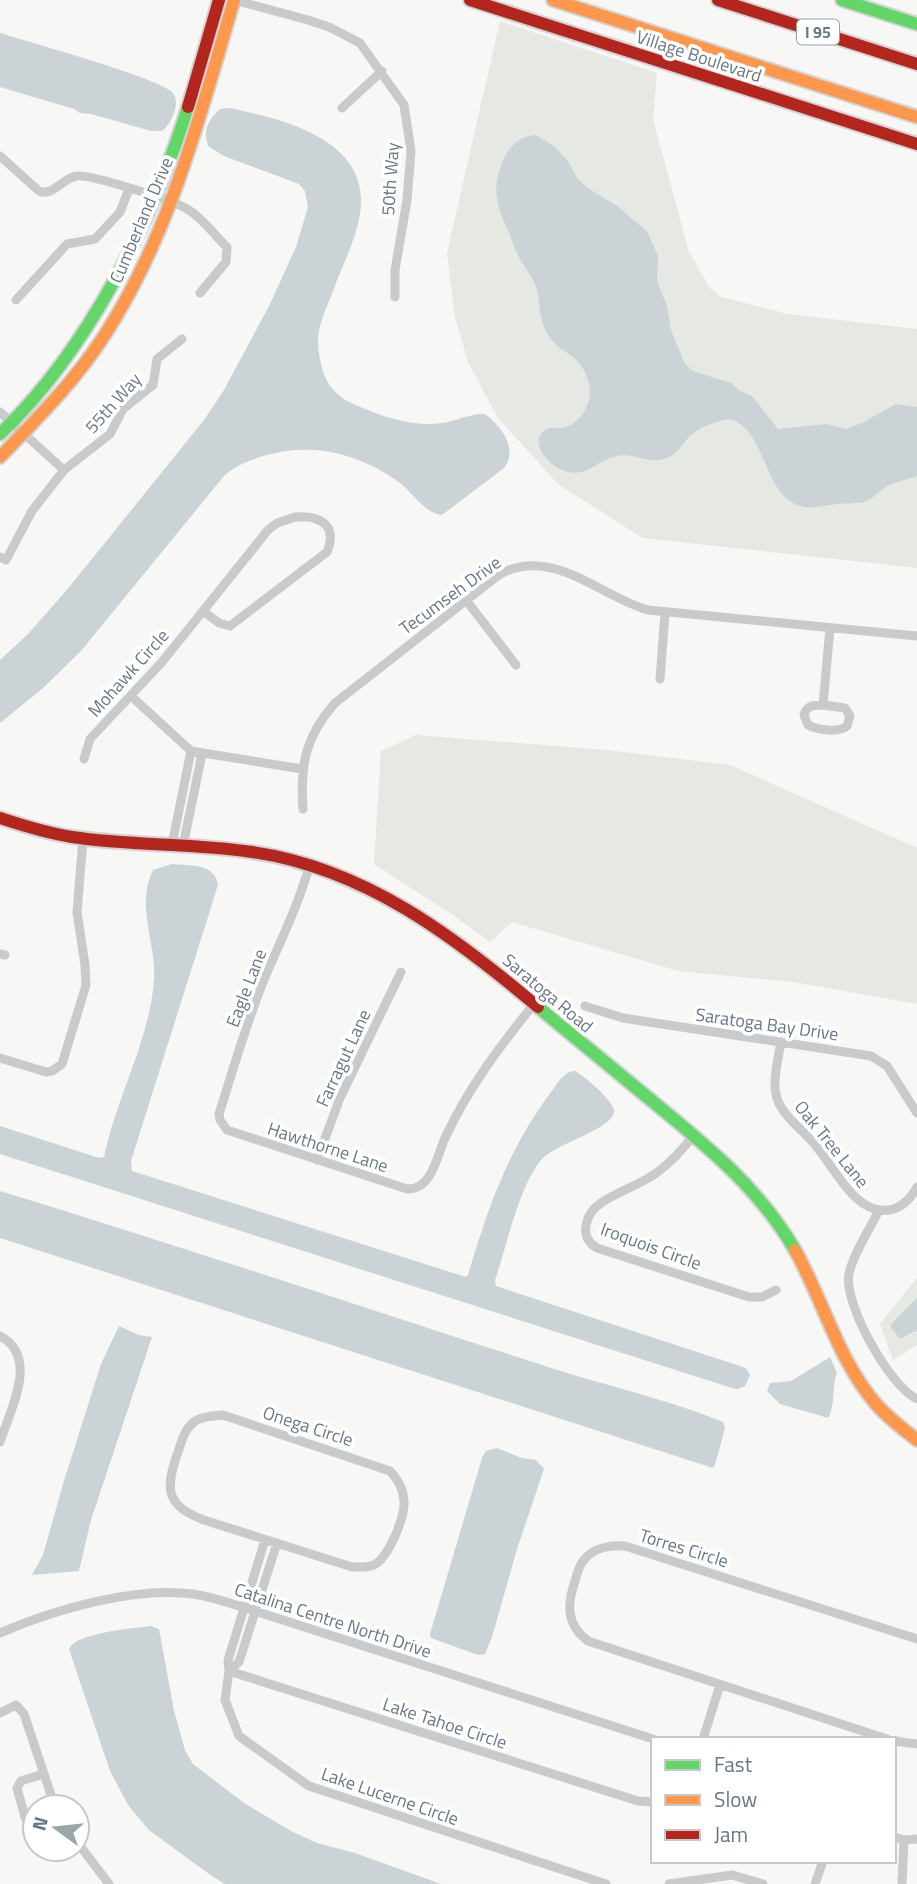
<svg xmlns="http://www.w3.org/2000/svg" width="917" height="1884" font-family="'Titillium Web',sans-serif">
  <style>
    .green { fill: #e6e8e3 }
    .water { fill: #cbd3d6 }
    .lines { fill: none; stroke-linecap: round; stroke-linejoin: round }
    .fast-casing { stroke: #d2d3d4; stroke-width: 16 }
    .slow-casing { stroke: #d2d3d4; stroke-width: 16 }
    .jam-casing { stroke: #d2d3d4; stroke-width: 16 }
    .street { stroke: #c9cacb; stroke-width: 9 }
    .fast { stroke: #63d668; stroke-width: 12 }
    .slow { stroke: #ff974d; stroke-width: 12 }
    .jam { stroke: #b3261e; stroke-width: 12 }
    .labels { text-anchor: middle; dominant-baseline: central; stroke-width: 7; stroke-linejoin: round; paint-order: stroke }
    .shield { fill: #fff; stroke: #95a1a9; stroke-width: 2 }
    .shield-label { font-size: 16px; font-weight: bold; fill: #687984 }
    .street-label { font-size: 18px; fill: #687984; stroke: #fff }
  </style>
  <rect width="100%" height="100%" fill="#f7f7f6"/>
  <path class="green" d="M 500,21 L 657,73 L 653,119 L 689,252 L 709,287 L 722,297 L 788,314 L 917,329 L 917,568 L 643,538 L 559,485 L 498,418 L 468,362 L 455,318 L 447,253 Z
    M 416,735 L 607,750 L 730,765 L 917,848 L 917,1004 L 793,982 L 678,971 L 512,922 L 490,942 L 453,915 L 374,864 L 381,751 Z
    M 917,1278 L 917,1345 L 893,1360 L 880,1324 Z"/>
  <path class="water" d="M 0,33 C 25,41 163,79 173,93 C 181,104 171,124 162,131 L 151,131 L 91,114 L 80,113 L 74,109 L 0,87 Z
    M 229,108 C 284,119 372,140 360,214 C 356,240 342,266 333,291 C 321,323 313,333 322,368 C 326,383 334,393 347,401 C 375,414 411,428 442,423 C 457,421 470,413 485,414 C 501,426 519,449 504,468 L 442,515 C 424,513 413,493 400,483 C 360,454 315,442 267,455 C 250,460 236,465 224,476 L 81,651 L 42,689 L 0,723 L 0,660 L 28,634 L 66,591 L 204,420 L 224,390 L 269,306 L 296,247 L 308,207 L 305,191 L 299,184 L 224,156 L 208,146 C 203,130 208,120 220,109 Z
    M 536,135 L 555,147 L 568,161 L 577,178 L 589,189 L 617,206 L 647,231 L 658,256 L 657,281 L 667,306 L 671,330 L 685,364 L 693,371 L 731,383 L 740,391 L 752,396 L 778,429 L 827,424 L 846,429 L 862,423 L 896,404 L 917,407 L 917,476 C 906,480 896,481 886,487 C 878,492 873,499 864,502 C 855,504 846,503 836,504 C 826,505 815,509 804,507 C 762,499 768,430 730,419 C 718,420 700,427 691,435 C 682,443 680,452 669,457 C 648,466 636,452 617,456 C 594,461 585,482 558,468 C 547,462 529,442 545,430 C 550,426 555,429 561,428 C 580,426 594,402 589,384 C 580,349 560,357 547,333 C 538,318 541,302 536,287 C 533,277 525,268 520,259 C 515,250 512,240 508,230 C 496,204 491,188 504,159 C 510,145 520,136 536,135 Z
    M 172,864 C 190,866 215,863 218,885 L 131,1161 L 132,1171 L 466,1277 L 468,1275 C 487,1210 508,1150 549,1095 C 556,1086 563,1071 575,1071 C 584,1076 617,1103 614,1113 C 609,1130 556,1144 542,1159 C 519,1185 507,1246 495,1280 L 496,1286 L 746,1368 L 750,1375 L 745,1386 L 738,1389 L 732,1388 L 0,1154 L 0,1126 L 99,1158 L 104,1157 C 116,1098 149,1042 154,981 C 157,944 135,907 153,870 Z
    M 0,1191 C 163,1241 324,1294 486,1347 C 519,1357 553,1369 587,1379 C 633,1392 679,1404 723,1422 L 725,1428 L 715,1465 L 713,1468 L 0,1238 Z
    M 917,1298 L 917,1330 L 900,1339 L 891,1328 L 891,1324 Z
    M 119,1326 L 139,1335 L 152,1337 L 91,1520 L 79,1571 L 32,1575 L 43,1555 L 63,1484 L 101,1364 Z
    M 830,1357 L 837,1373 C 831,1387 836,1404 828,1418 L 780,1404 L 767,1391 L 770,1383 L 791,1381 Z
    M 497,1448 L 522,1458 L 536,1460 L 544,1469 L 517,1549 L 492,1637 L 485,1654 L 478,1655 L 431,1638 L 430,1634 L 482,1458 L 486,1451 Z
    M 151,1626 L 159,1629 L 174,1711 L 185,1750 L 193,1764 L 244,1803 L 291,1831 L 317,1843 L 355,1853 L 441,1884 L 225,1884 L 209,1874 L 149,1830 L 128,1805 L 110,1771 L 69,1649 C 75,1633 134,1628 151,1626 Z"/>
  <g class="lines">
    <defs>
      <path id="fast" d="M 842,0 L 917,24
        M 0,434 C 88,350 152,222 188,107
        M 538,1007 C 574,1037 610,1066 646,1096 C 702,1142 758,1186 795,1250"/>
      <path id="slow" d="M 553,0 L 917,117
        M 0,457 C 37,419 75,381 104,336 C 170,235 200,115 234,0
        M 795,1250 C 823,1300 838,1360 876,1404 C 888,1418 903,1429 917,1440"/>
      <path id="jam" d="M 470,0 L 917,144
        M 718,0 L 917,64
        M 188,107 L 219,0
        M 0,818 C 24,826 47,833 72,837 C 132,846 192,843 252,852 C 364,868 454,936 538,1007"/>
    </defs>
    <use href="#fast" class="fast-casing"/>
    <use href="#slow" class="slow-casing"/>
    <use href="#jam" class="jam-casing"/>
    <path class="street" d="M 234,0 L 308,20 L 329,27 L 360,43 L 404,105 L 411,151 L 407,200 L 395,270 L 395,297
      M 342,108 L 382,71
      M 0,156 L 39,191 C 53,197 62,178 77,176 C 90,174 175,201 187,209 C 202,217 215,236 227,247 L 226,262 L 200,293
      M 16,300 L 67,244 L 95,239 L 120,212 L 129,189
      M 0,412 L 64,470
      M 295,517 C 320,515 338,525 327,552 L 230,626 L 219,623 L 203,611 L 268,530 L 277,523 Z
      M 0,557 L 6,560 L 32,511 L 64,470 L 110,434 L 123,409 L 153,385 L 157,359 L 182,339
      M 466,600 L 516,665
      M 660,679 L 665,613
      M 131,696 L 191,751 L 302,769
      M 823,705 C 814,705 807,705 804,715 L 808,725 C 818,730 838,733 847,726 L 850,716 L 845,708 L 823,705 L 830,628
      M 84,759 L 90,739 L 162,662 L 203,611
      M 303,809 C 300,765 305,737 335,703 L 500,574 C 553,546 599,596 648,610 L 917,636
      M 172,845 L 191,751
      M 183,846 L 202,754
      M 310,864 C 299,903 282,938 266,975 C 247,1020 234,1067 219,1114 L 220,1120 L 227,1130 L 407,1189 C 433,1190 437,1154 446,1136 C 469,1087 500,1046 534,1004
      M 0,954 L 5,955
      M 585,1006 L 623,1018 L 871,1056 L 887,1066 L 917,1113
      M 781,1042 C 778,1060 771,1084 778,1101 C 785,1118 805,1132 816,1146 C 835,1168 855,1215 889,1210 C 902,1208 911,1198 917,1187
      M 0,1058 L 46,1072 L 52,1071 L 62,1064 L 86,985 L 85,965 L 77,912 L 83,839
      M 693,1136 C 683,1149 672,1161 659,1171 C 641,1185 618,1191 601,1203 C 585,1214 578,1237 597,1248 L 749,1297 L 762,1297 L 776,1290
      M 317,1160 L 340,1098 L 401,972
      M 879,1210 C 870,1229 853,1254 849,1274 C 843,1303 890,1387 917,1399
      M 0,1336 C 40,1357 10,1410 0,1442
      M 223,1415 L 390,1471 C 398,1480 403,1488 404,1501 C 405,1517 389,1557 374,1565 C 367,1568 359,1567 352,1567 L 204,1520 C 165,1506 165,1488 178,1452 C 182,1440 185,1427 197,1420 C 205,1416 214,1416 223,1415 Z
      M 265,1540 L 228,1660 L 229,1671 L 225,1700 L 239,1736 L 309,1786 L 606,1884
      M 0,1633 C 53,1610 134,1586 193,1594 C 214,1597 235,1605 255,1611 L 653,1739
      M 229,1671 L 638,1801 L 653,1802
      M 229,1671 L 239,1662 L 277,1543
      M 0,1713 L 16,1705 L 24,1714 L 55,1807
      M 703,1739 L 720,1685
      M 887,1739 L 588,1641 C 566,1625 567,1604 575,1581 C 577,1574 579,1565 584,1560 C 593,1548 610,1545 625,1546 L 917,1639
      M 894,1741 L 917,1744
      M 35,1834 L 25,1817 L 17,1788 L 21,1781 L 43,1774
      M 894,1837 L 904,1840 L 917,1839
      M 77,1842 L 109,1884
      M 46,1849 L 56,1855 L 64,1849
      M 669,1884 L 732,1875 L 763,1884
      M 815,1884 L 823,1861
      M 902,1884 L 904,1840"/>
    <use href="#fast" class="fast"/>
    <use href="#slow" class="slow"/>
    <use href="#jam" class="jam"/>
  </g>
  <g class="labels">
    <rect class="shield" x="797" y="19.5" width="42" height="25" rx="5"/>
    <g class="shield-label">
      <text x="818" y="32">I 95</text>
    </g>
    <g class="street-label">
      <text transform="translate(699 56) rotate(18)">Village Boulevard</text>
      <text transform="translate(390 179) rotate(-86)">50th Way</text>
      <text transform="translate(141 220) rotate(-67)">Cumberland Drive</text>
      <text transform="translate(113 403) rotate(-48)">55th Way</text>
      <text transform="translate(450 595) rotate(-36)">Tecumseh Drive</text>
      <text transform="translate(128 673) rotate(-48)">Mohawk Circle</text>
      <text transform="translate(246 988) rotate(-69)">Eagle Lane</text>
      <text transform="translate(548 993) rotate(40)">Saratoga Road</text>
      <text transform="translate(767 1024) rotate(8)">Saratoga Bay Drive</text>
      <text transform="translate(343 1058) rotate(-65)">Farragut Lane</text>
      <text transform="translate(832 1144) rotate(51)">Oak Tree Lane</text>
      <text transform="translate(328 1147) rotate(18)">Hawthorne Lane</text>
      <text transform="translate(651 1246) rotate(20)">Iroquois Circle</text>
      <text transform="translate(308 1426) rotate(18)">Onega Circle</text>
      <text transform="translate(684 1548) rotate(17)">Torres Circle</text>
      <text transform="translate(333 1620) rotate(18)">Catalina Centre North Drive</text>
      <text transform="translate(445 1723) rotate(18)">Lake Tahoe Circle</text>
      <text transform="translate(390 1796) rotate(19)">Lake Lucerne Circle</text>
    </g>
  </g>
  <rect x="651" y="1737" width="245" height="126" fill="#ffffff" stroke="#c3c9ce" stroke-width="2"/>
  <rect x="665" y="1760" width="35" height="10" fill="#63d668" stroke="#c3c9ce" stroke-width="2"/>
  <text x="714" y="1772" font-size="21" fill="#687984">Fast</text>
  <rect x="665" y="1795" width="35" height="10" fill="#ff974d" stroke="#c3c9ce" stroke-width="2"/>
  <text x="714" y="1807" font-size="21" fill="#687984">Slow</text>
  <rect x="665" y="1830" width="35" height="10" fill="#b3261e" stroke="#c3c9ce" stroke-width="2"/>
  <text x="714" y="1842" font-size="21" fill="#687984">Jam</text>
  <g transform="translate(56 1828) rotate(285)"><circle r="33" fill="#ffffff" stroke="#c3c9ce" stroke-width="2"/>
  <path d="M0-5L12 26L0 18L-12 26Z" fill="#9aa5ac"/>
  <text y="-10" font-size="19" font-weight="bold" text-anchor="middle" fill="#687984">N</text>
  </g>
</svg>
